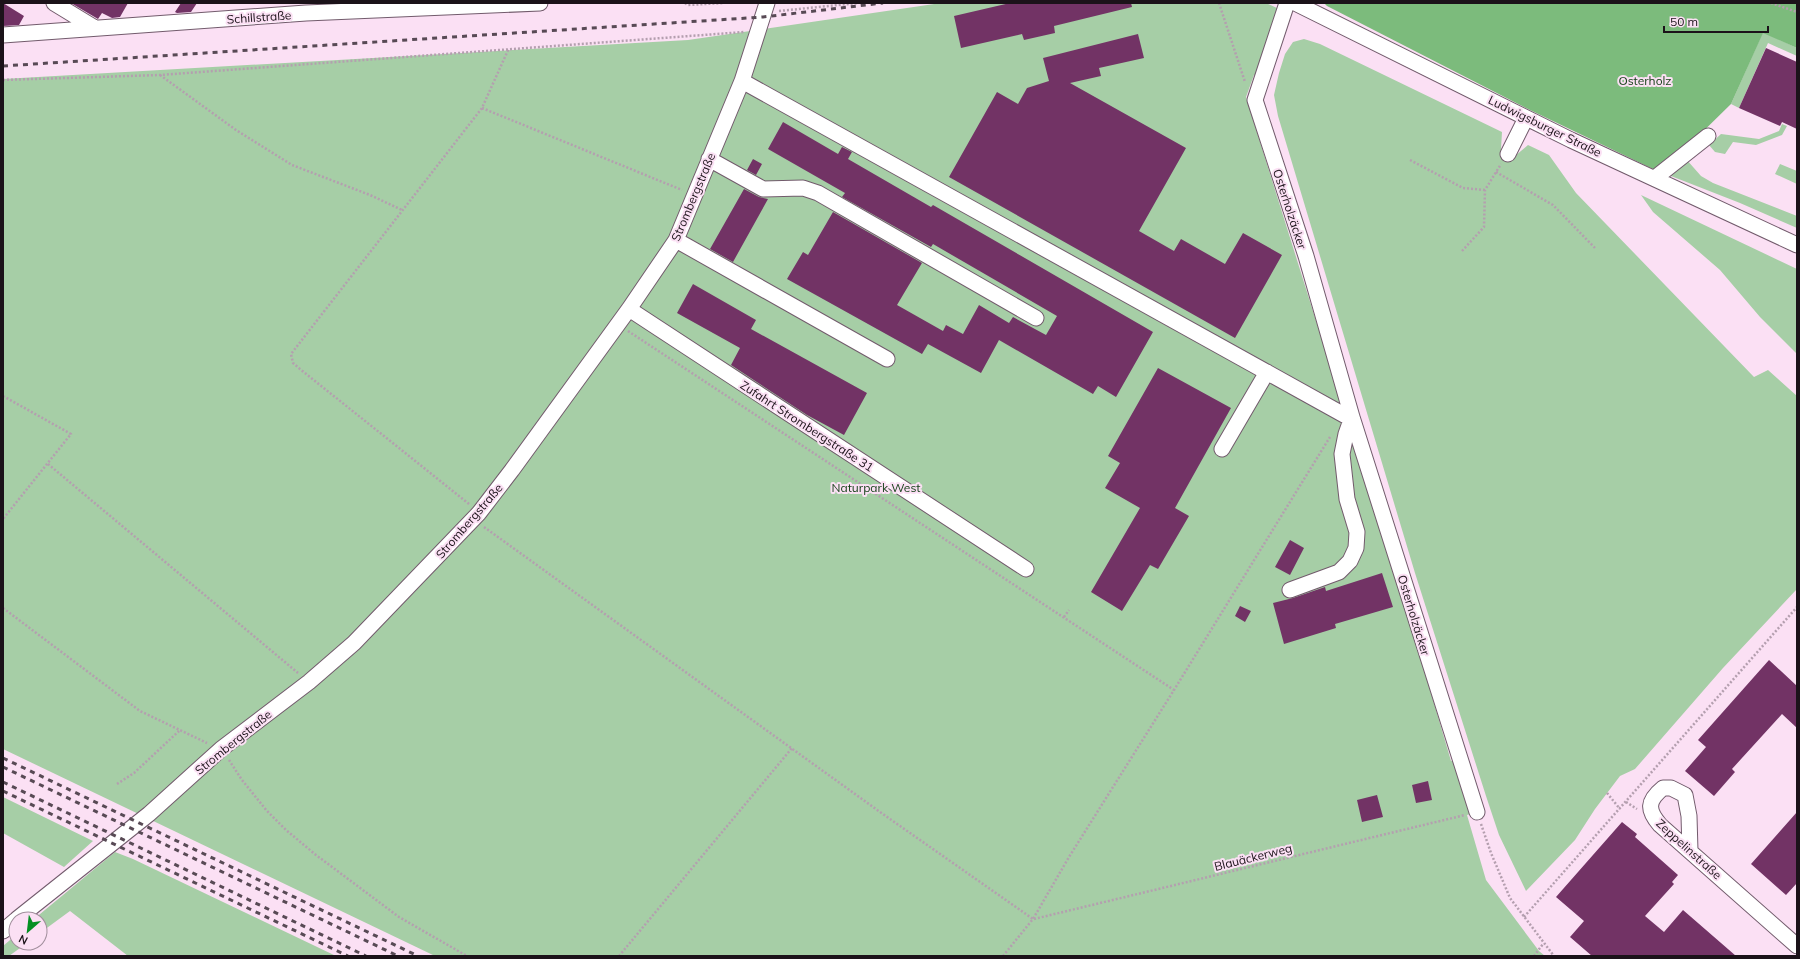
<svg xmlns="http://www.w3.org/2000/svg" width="1800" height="959" font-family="Mulish,sans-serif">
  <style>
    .green { fill: #a6cea6 }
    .forest { fill: #7cbb7c }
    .building { fill: #723365 }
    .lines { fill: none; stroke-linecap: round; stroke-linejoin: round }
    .minor-casing { stroke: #725b6c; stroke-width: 17 }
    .path { stroke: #b49faf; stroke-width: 2.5; stroke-dasharray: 2 2; stroke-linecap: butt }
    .minor { stroke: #fff; stroke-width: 15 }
    .rail { stroke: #584a55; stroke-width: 3; stroke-dasharray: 5 5; stroke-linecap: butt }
    .labels { text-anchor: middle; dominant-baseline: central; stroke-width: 4; stroke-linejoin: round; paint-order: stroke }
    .street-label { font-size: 12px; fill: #1b1219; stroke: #fbe0f4 }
    .park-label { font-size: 12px; fill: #164219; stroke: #fbe0f4 }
  </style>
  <rect width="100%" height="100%" fill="#fbe0f4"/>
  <path class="green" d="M 941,3 L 1266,3 L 1279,9 L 1256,75 L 1254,75 L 1246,97 L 1409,618 L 1451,761 L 1460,759 L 1477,812 L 1467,815 L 1486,880 L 1539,951 L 1545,956 L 435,956 L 3,749 L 3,79 L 688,40 Z
    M 1763,32 L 1797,48 L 1797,56 L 1768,43 L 1739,108 L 1731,104 Z
    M 1304,39 L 1320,44 L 1502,132 L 1501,149 L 1515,156 L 1528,145 L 1549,155 L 1576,193 L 1754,377 L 1768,370 L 1797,396 L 1797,589 L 1723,668 L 1635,769 L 1620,776 L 1595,809 L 1575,840 L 1526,891 L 1499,835 L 1486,796 L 1415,573 L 1278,116 L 1274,95 L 1279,73 L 1285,54 L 1293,42 Z
    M 1782,124 L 1787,126 L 1782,135 L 1756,145 L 1733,142 L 1725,154 L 1715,152 L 1709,145 L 1721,134 L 1759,139 L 1779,131 Z
    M 1686,159 L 1701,176 L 1713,183 L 1797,216 L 1797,228 L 1740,203 L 1671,176 L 1670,174 Z
    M 1780,164 L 1797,171 L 1797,184 L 1775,174 Z
    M 1641,195 L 1797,269 L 1797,354 L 1760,317 L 1720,270 L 1653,212 Z
    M 3,797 L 93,841 L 64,867 L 3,833 Z
    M 115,852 L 133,859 L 336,956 L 128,956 L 70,911 L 40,933 L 40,919 L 34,919 Z
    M 16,935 L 16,943 L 27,943 L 9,956 L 3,956 L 3,946 Z"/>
  <path class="forest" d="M 1324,3 L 1797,3 L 1797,48 L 1763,33 L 1731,104 L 1678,156 L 1655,170 L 1530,110 L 1327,6 Z"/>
  <path class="building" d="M 3,3 L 24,16 L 19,25 L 3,26 Z
    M 71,3 L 128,3 L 120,17 L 112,18 L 102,13 L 98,19 Z
    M 181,3 L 197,3 L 191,12 L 177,13 L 175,12 Z
    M 1010,3 L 1131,3 L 1132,7 L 1054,26 L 1055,33 L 1024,40 L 1022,34 L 961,48 L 954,16 Z
    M 1138,34 L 1144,58 L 1099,68 L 1101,76 L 1070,83 L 1186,148 L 1139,231 L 1174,251 L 1181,239 L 1225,264 L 1243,233 L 1282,255 L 1235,338 L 949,177 L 997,92 L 1018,104 L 1027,88 L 1049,81 L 1043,58 Z
    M 1766,48 L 1797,62 L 1797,129 L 1782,122 L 1780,126 L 1739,108 Z
    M 783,122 L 838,154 L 842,147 L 852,152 L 848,159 L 931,207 L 933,205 L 1153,332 L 1116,397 L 1098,386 L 1093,394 L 999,340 L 981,373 L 928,344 L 922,354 L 787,279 L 803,252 L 808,255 L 833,212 L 922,263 L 897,305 L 943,331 L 946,325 L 963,334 L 979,305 L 1009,323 L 1013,317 L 1046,335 L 1057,316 L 933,244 L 931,247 L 842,197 L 845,193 L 768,149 Z
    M 753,159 L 762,164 L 756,175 L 747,170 Z
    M 744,189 L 759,197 L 768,199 L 733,262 L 710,249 Z
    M 693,284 L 756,320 L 751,329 L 867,393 L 844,435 L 807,415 L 731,365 L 740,348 L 677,313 Z
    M 1158,368 L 1231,408 L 1175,508 L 1189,516 L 1158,569 L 1150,565 L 1122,611 L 1091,592 L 1140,508 L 1105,488 L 1120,463 L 1108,456 Z
    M 1290,540 L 1304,548 L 1290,575 L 1275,567 Z
    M 1382,573 L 1393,607 L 1335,624 L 1336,628 L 1284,644 L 1273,603 L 1293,598 L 1325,587 L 1326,591 Z
    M 1240,606 L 1251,611 L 1245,622 L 1235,616 Z
    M 1769,660 L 1797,686 L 1797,728 L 1782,714 L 1732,769 L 1735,772 L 1714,796 L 1685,771 L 1706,747 L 1698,740 Z
    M 1428,781 L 1432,800 L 1416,803 L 1412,785 Z
    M 1377,795 L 1383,817 L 1362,822 L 1357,800 Z
    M 1797,812 L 1797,883 L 1786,895 L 1751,864 Z
    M 1622,822 L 1637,834 L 1635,837 L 1678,875 L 1672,882 L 1674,884 L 1645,916 L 1664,932 L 1683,910 L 1736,956 L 1592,956 L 1570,937 L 1584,921 L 1556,897 Z"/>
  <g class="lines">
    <defs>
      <path id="minor" d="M 54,3 L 95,28
        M 1287,3 L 1255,100 L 1306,256 L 1352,417 L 1477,812
        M 1295,3 L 1571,140 L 1797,245
        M 3,35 L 306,13 L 540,3
        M 742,81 L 1344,415 L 1352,417
        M 1508,154 L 1526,118
        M 709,159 L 763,189 L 803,188 L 818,193 L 1036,318
        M 1655,178 L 1708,136
        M 676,240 L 887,359
        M 629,309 L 1026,569
        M 1222,449 L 1267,372
        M 1290,590 L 1339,572 L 1350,561 L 1356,548 L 1357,532 L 1347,499 L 1342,454 L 1346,434 L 1352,417
        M 1690,851 L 1689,816 L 1685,795 L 1671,788 L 1663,788 C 1647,801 1647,810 1660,825 L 1797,946
        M 17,919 L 149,814 L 221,749 L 309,682 L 354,643 L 479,513 L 512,470 L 629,309 L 676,240 L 742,81 L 767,3
        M 3,931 L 16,920"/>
    </defs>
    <use href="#minor" class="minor-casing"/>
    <path class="path" d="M 685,3 L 688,5 L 723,3
      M 1219,3 L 1245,82
      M 1771,3 L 1797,12
      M 779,11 L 858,3
      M 160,75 L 236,130 L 292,165 L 370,195 L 402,210
      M 3,80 L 160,75 L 744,32
      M 482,108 L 682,190
      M 1410,160 L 1463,188 L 1485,190
      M 1496,172 L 1553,205 L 1595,248
      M 1462,251 L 1484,227 L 1485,190 L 1501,164
      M 628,331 L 1174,690
      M 3,396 L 71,434 L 3,519
      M 48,464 L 298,673
      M 469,504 L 300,369 L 293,363 L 291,354 L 482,108 L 509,48
      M 484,527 L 880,812 L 1033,919
      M 3,608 L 140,711 L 207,743
      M 1064,617 L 1069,610
      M 229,760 L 242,780 L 267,811 L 286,830 L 316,855 L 399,917 L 467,956
      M 117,784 L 134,773 L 179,731
      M 1607,793 L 1620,809
      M 1626,802 L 1637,809
      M 1481,824 L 1491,853 L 1510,898 L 1554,956
      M 1524,917 L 1797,607
      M 1034,919 L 1465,815
      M 619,956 L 792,748
      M 1003,956 L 1033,919 L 1069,857 L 1174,690 L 1330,437
      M 1534,956 L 1543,944"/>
    <use href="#minor" class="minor"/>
    <path class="rail" d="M 3,66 L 763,17 L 883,3
      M 3,758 L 418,956
      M 3,767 L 398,956
      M 3,782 L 366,956
      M 3,791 L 348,956"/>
  </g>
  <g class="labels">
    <g class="street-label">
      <text transform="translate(259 17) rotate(-4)">Schillstraße</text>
      <text transform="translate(1545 126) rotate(26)">Ludwigsburger Straße</text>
      <text transform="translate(693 197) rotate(-67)">Strombergstraße</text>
      <text transform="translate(1290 209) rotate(72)">Osterholzäcker</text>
      <text transform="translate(807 426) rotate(33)">Zufahrt Strombergstraße 31</text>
      <text transform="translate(469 521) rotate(-49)">Strombergstraße</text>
      <text transform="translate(1414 615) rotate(73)">Osterholzäcker</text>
      <text transform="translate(233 742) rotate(-39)">Strombergstraße</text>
      <text transform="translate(1689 849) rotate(42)">Zeppelinstraße</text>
      <text transform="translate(1253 857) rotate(-14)">Blauäckerweg</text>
    </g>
    <g class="park-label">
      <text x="1645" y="80">Osterholz</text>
      <text x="876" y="487">Naturpark West</text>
    </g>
  </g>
  <rect width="1800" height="959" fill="none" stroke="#1b1219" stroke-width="8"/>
  <g transform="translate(28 931) rotate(208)"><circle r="19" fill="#fbe0f4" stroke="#a18e9c"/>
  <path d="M0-3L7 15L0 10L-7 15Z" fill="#049023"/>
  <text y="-6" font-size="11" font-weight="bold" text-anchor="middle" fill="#1b1219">N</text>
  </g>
  <path d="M1664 26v6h104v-6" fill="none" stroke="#1b1219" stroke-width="2"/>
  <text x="1670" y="26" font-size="12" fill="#1b1219" stroke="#fbe0f4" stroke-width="3" paint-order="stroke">50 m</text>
</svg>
